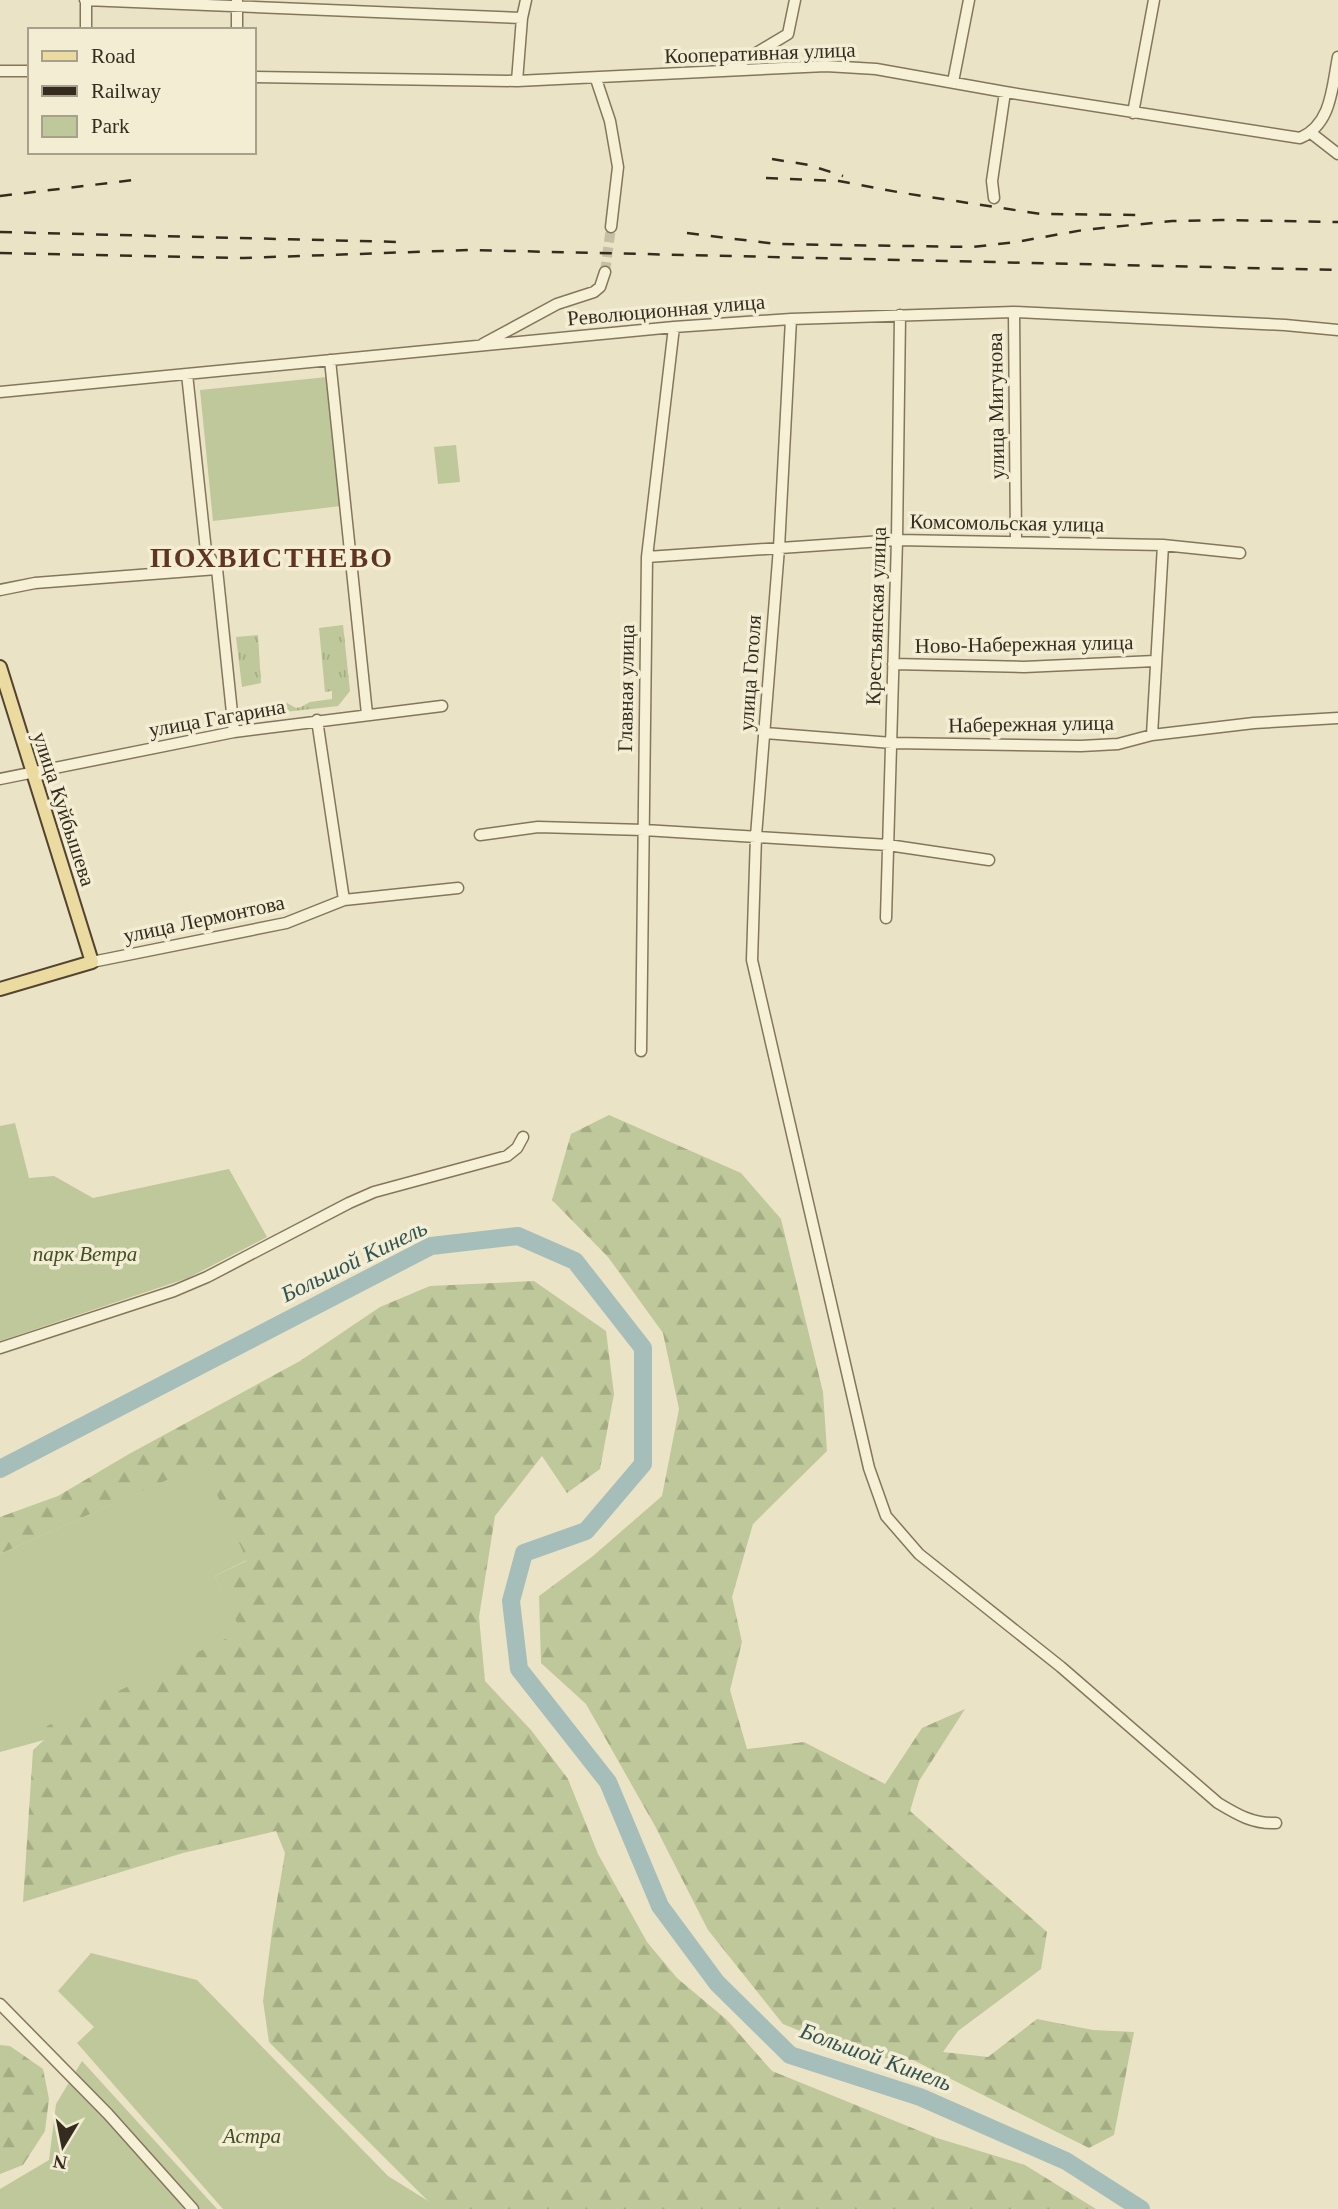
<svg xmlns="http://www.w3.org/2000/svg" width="1338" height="2209" font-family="Georgia,serif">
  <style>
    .grass { fill: url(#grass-tufts) }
    .forest { fill: url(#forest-firs) }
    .green { fill: #bec89a }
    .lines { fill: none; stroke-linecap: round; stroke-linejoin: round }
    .river { stroke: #a6beba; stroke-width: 18 }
    .minor-tunnel { stroke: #c7bea4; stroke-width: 10; stroke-dasharray: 10 5; stroke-linecap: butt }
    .minor-casing { stroke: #84765c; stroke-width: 13 }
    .major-casing { stroke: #524430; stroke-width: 16 }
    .minor { stroke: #f6f0d7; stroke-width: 10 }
    .major { stroke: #ebdba0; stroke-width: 12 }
    .rail { stroke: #352c1f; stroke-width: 2.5; stroke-dasharray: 12 12; stroke-linecap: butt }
    .labels { text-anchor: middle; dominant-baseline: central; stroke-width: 7; stroke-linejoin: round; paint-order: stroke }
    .street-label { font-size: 21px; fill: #352c1f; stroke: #f3edd4 }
    .park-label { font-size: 21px; font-style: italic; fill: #425027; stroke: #f3edd4 }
    .water-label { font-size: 23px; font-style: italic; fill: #305354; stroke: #f3edd4 }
    .district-label { font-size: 28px; font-weight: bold; letter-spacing: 2px; fill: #5f3522; stroke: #f3edd4 }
  </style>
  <defs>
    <pattern id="grass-tufts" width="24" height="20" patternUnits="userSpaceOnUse" patternTransform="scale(1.75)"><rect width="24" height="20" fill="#bec89a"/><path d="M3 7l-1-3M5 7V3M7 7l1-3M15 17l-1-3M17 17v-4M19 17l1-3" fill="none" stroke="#a4ac84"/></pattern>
    <pattern id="forest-firs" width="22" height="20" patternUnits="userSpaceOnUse" patternTransform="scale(1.75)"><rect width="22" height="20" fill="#bec89a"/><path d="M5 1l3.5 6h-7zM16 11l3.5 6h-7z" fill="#a4ac84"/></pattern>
  </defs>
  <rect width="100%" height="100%" fill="#ebe3c5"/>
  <path class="grass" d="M 343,625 L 350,691 L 338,706 L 276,713 L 275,705 L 287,703 L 296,708 L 301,707 L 310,702 L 332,699 L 332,691 L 325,692 L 319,628 Z
    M 258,635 L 261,683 L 242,687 L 236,637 Z"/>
  <path class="forest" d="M 609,1115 L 741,1173 L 781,1219 L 823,1392 L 827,1451 L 753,1524 L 732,1597 L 742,1642 L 730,1690 L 747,1749 L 804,1742 L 885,1784 L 922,1728 L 965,1709 L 919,1781 L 910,1811 L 1047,1932 L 1041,1969 L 958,2031 L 943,2052 L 988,2057 L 1037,2019 L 1093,2030 L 1134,2032 L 1114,2135 L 1089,2148 L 913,2060 L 863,2057 L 783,2024 L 708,1930 L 655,1826 L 586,1704 L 541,1663 L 539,1596 L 593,1556 L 662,1496 L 679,1409 L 663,1333 L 608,1257 L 552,1200 L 571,1134 Z
    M 534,1281 L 606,1331 L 614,1394 L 600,1469 L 567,1493 L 542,1456 L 495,1516 L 479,1617 L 485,1681 L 531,1730 L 568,1779 L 598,1854 L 647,1942 L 677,1978 L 727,2020 L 772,2071 L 937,2138 L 1025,2165 L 1096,2209 L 436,2209 L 269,2042 L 263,2001 L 273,1924 L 285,1853 L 276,1831 L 183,1853 L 23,1902 L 33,1750 L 44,1740 L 46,1726 L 240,1631 L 215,1576 L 246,1561 L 202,1465 L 0,1554 L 0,1517 L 58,1496 L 129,1454 L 300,1361 L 380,1307 L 430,1286 Z
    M 0,2045 L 10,2046 L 43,2069 L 49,2099 L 45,2131 L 23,2165 L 0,2174 Z"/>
  <path class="green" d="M 327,377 L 341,506 L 213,521 L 200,390 Z
    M 456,445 L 460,482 L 438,484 L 434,447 Z
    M 15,1123 L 29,1178 L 54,1176 L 93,1198 L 229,1169 L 267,1237 L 188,1278 L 0,1341 L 0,1126 Z
    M 203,1464 L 247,1560 L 215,1576 L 241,1631 L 47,1726 L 44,1740 L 0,1752 L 0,1554 Z
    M 91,1953 L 197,1980 L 388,2176 L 441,2209 L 223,2209 L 77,2043 L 94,2027 L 58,1991 Z
    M 82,2061 L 217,2209 L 0,2209 L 0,2189 L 49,2160 L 56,2104 Z"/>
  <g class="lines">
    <path class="river" d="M 0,1469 L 431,1246 L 518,1236 L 575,1261 L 643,1348 L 643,1464 L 586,1531 L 524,1553 L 511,1601 L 519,1669 L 608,1782 L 660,1906 L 717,1983 L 790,2055 L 920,2097 L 1066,2161 L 1141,2209"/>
    <path class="minor-tunnel" d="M 605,272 L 611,227"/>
    <defs>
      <path id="minor" d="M 85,0 L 522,18
        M 86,30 L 86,0
        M 237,30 L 237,1
        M 728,70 L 788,34 L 795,0
        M 0,71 L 30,71
        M 254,77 L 517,81 L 826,66 L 876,69 L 1005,92 L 1300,138 C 1332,124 1332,87 1338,57
        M 596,79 L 610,121 L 618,167 L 611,227
        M 517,81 L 522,18 L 526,0
        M 953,82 L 969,0
        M 1133,113 L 1154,0
        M 1311,133 L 1338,154
        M 994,198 L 992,181 L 1005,92
        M 1014,312 L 1016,541
        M 791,319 L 779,548 L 756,836 L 752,960 L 869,1468 L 886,1516 L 919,1554 L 1061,1667 L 1218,1803 C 1238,1815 1253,1824 1276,1823
        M 483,344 L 557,304 L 594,292 L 600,287 L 605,272
        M 330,360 L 367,714
        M 187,374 L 206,551 L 217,569 L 234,732
        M 0,392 L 674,327 L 791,319 L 1014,312 L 1285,325 L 1338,330
        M 647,557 L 897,540 L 1163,545 L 1240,553
        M 0,590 L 35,583 L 217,569
        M 893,664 L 1024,667 L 1155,661
        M 317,720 L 344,900
        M 765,733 L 892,743 L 1081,746 L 1118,744 L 1152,735 L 1254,723 L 1338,718
        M 1152,735 L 1163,545
        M 0,779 L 234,732 L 442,706
        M 480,835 L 538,827 L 644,830 L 888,845 L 989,860
        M 886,918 L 897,540 L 900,315
        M 92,962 L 286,923 L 344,900 L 458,888
        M 641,1051 L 647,557 L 674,327
        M 0,1348 L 174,1291 L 207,1277 L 349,1203 L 374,1192 L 507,1156 L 517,1148 L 523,1137
        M 0,2004 L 108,2114 L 193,2209"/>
      <path id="major" d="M 0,667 L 92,962 L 0,989"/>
    </defs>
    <use href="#minor" class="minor-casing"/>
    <use href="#major" class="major-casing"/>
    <use href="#minor" class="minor"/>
    <use href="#major" class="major"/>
    <path class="rail" d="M 772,159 L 809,165 L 843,176
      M 766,178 L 839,181 L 903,193 L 1041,214 L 1138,215
      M 0,196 L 134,180
      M 0,232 L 400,242
      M 687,233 L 776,244 L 972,247 L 1016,242 L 1083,230 L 1172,221 L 1221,220 L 1338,222
      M 0,253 L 244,258 L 469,250 L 1338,270"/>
  </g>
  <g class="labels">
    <g class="street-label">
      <text transform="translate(760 53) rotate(-2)">Кооперативная улица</text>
      <text transform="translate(666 310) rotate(-5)">Революционная улица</text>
      <text transform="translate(996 406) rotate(-91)">улица Мигунова</text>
      <text transform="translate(1007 523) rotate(1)">Комсомольская улица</text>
      <text transform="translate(876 616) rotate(-88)">Крестьянская улица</text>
      <text transform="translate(1024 644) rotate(-1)">Ново-Набережная улица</text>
      <text transform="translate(750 673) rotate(-86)">улица Гоголя</text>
      <text transform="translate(626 688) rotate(-89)">Главная улица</text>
      <text transform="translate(217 718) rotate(-10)">улица Гагарина</text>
      <text transform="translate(1031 724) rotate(-1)">Набережная улица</text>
      <text transform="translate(64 809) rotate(72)">улица Куйбышева</text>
      <text transform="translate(204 919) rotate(-12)">улица Лермонтова</text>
    </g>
    <g class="park-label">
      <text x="85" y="1254">парк Ветра</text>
      <text x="252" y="2136">Астра</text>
    </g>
    <g class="water-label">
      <text transform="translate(354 1261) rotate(-26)">Большой Кинель</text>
      <text transform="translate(876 2057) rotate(20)">Большой Кинель</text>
    </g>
    <g class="district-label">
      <text x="272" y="557">ПОХВИСТНЕВО</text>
    </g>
  </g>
  <rect x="28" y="28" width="228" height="126" fill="#f3edd4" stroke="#a7a08c" stroke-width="2"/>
  <rect x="42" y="51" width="35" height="10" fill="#ebdba0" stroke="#a7a08c" stroke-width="2"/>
  <text x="91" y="63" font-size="21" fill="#352c1f">Road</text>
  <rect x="42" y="86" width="35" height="10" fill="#352c1f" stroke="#a7a08c" stroke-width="2"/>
  <text x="91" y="98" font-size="21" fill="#352c1f">Railway</text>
  <rect x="42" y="116" width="35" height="21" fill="#bec89a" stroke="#a7a08c" stroke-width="2"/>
  <text x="91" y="133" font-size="21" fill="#352c1f">Park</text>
  <g transform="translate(63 2146) rotate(190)" stroke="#f3edd4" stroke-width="5" paint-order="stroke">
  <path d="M0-5L12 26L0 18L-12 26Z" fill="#352c1f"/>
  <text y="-10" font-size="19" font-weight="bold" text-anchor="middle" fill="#352c1f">N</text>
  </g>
</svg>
